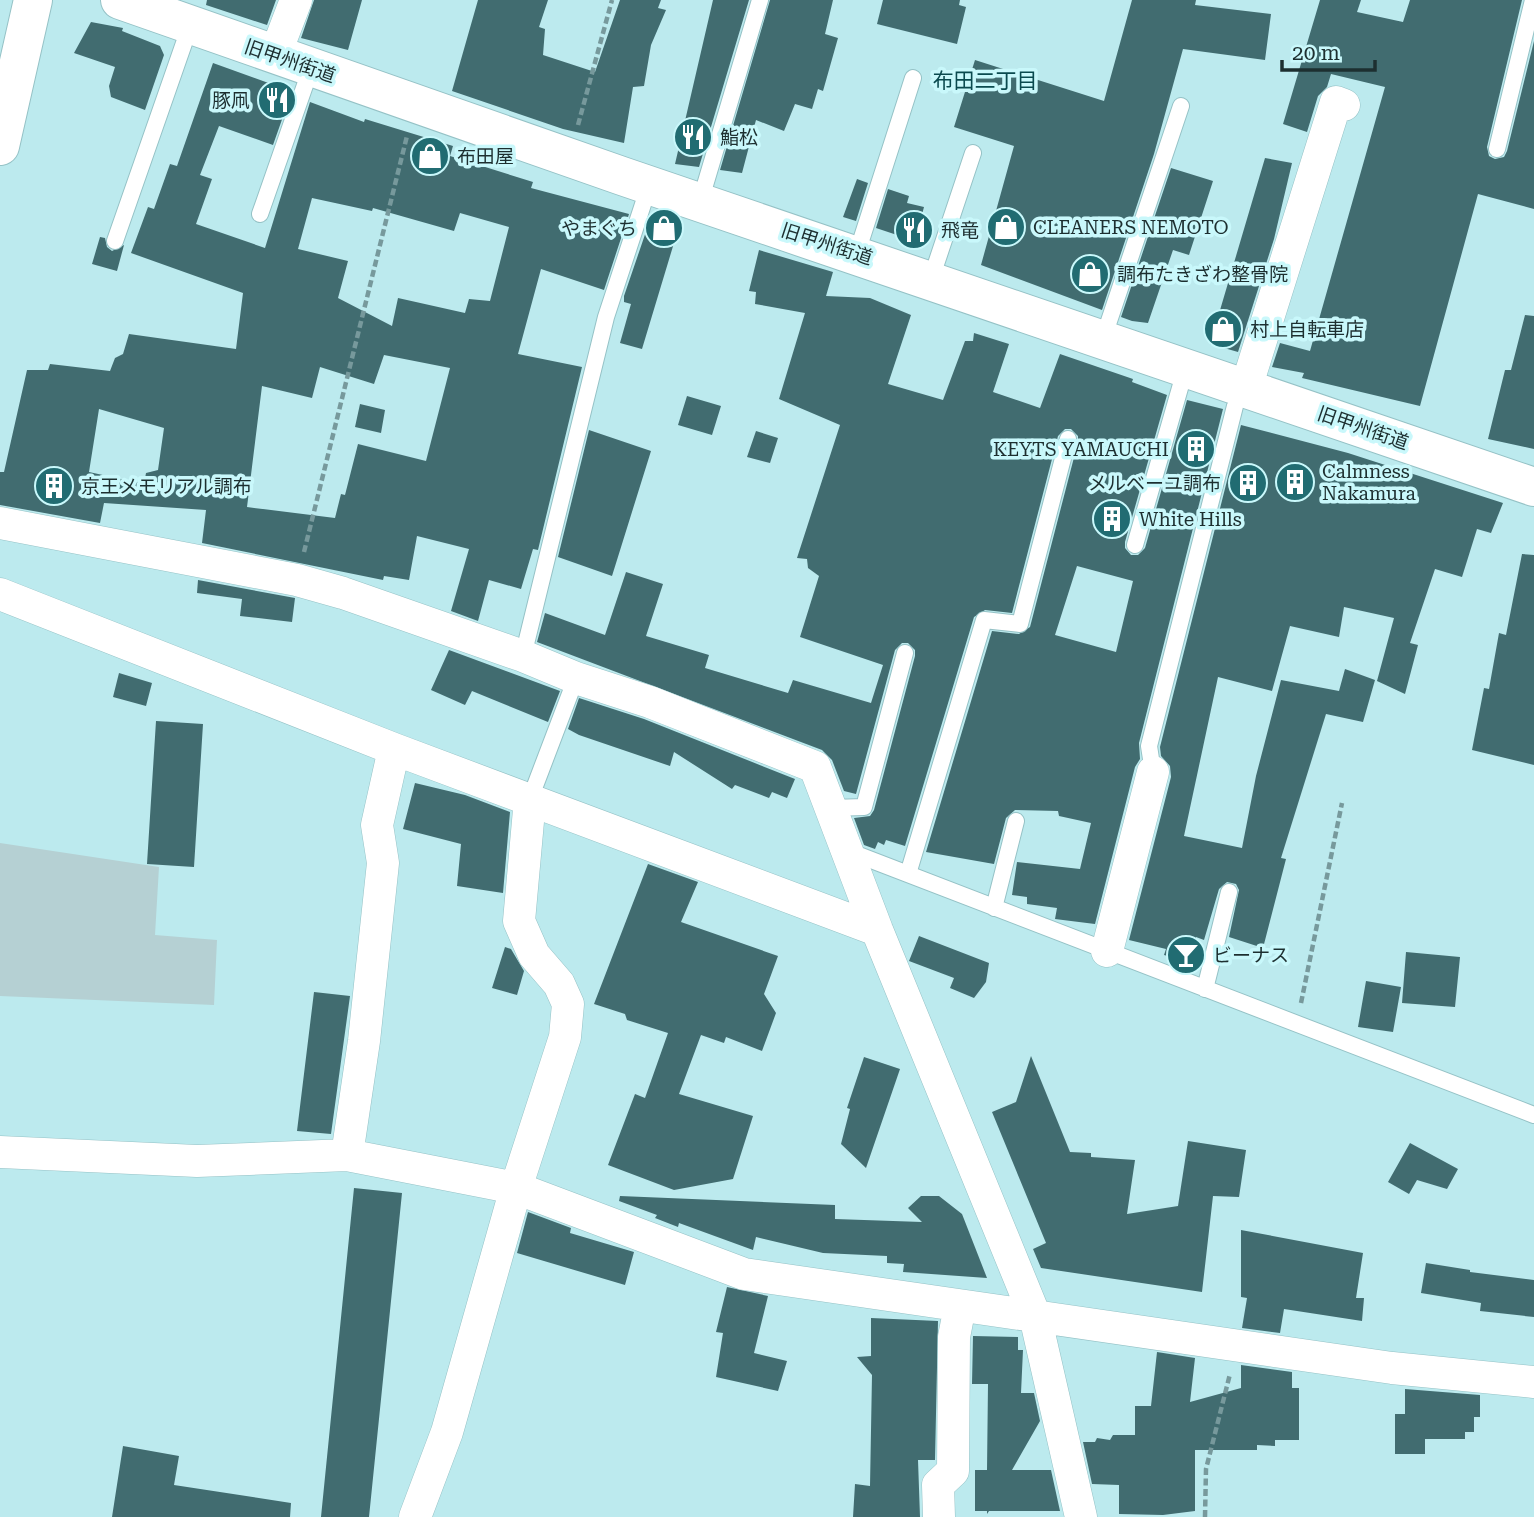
<svg xmlns="http://www.w3.org/2000/svg" width="1534" height="1517" font-family="'Roboto Serif','Noto Sans JP',serif">
  <style>
    .green { fill: #b5d0d3 }
    .building { fill: #416c70; fill-rule: evenodd }
    .lines { fill: none; stroke-linecap: round; stroke-linejoin: round }
    .service-casing { stroke: #95c2c6; stroke-width: 18 }
    .minor-casing { stroke: #95c2c6; stroke-width: 33 }
    .tertiary-casing { stroke: #95c2c6; stroke-width: 40 }
    .secondary-casing { stroke: #95c2c6; stroke-width: 40 }
    .path { stroke: #77999c; stroke-width: 4.5; stroke-dasharray: 7 3.5; stroke-linecap: butt }
    .service { stroke: #fff; stroke-width: 16 }
    .minor { stroke: #fff; stroke-width: 32 }
    .tertiary { stroke: #fff; stroke-width: 38 }
    .secondary { stroke: #fff; stroke-width: 38 }
    .labels { text-anchor: middle; dominant-baseline: central; stroke-width: 7; stroke-linejoin: round; paint-order: stroke }
    .street-label { font-size: 19px; fill: #1d2f30; stroke: #c9f8fb }
    .poi-label { font-size: 19px; fill: #1d2f30; stroke: #c9f8fb; text-anchor: start }
    .neighbourhood-label { font-size: 21px; fill: #0a4a4f; stroke: #c9f8fb }
  </style>
  <rect width="100%" height="100%" fill="#bceaee"/>
  <path class="green" d="M 0,843 L 159,867 L 155,935 L 217,940 L 214,1005 L 0,996 Z"/>
  <path class="building" d="M 207,0 L 276,0 L 267,25 L 206,5 Z
    M 314,0 L 362,0 L 348,50 L 301,38 Z
    M 478,0 L 548,0 L 539,27 L 545,29 L 543,55 L 595,72 L 620,0 L 661,0 L 658,8 L 666,10 L 651,45 L 644,86 L 633,87 L 624,143 L 563,129 L 452,91 Z
    M 713,0 L 749,0 L 699,167 L 675,164 Z
    M 770,0 L 833,0 L 825,34 L 838,38 L 823,91 L 818,89 L 812,109 L 795,104 L 784,131 L 756,120 L 742,173 L 720,170 Z
    M 883,0 L 960,0 L 959,5 L 966,7 L 957,44 L 877,24 Z
    M 1132,0 L 1196,0 L 1195,5 L 1271,14 L 1265,60 L 1183,49 L 1154,154 L 1102,310 L 981,265 L 1014,146 L 954,127 L 975,60 L 1104,101 Z
    M 1320,0 L 1361,0 L 1357,12 L 1403,22 L 1410,0 L 1522,0 L 1487,147 L 1489,156 L 1495,159 L 1504,157 L 1507,151 L 1534,41 L 1534,209 L 1478,194 L 1420,406 L 1302,378 L 1304,373 L 1272,367 L 1280,343 L 1310,351 L 1385,87 L 1331,74 L 1327,87 L 1318,96 L 1307,132 L 1283,124 Z
    M 91,22 L 123,28 L 122,31 L 160,46 L 164,55 L 145,110 L 111,97 L 109,86 L 115,67 L 74,53 Z
    M 213,63 L 285,89 L 284,92 L 291,94 L 273,145 L 219,126 L 200,175 L 212,179 L 196,224 L 265,248 L 310,102 L 364,122 L 365,119 L 453,146 L 450,156 L 533,182 L 531,188 L 629,214 L 604,290 L 541,269 L 518,354 L 582,367 L 538,550 L 533,549 L 521,589 L 489,580 L 478,621 L 451,611 L 469,549 L 417,536 L 409,580 L 384,576 L 383,580 L 202,543 L 206,510 L 104,503 L 100,523 L 0,505 L 0,472 L 4,472 L 27,370 L 48,370 L 50,364 L 110,371 L 115,358 L 123,354 L 129,334 L 236,349 L 243,293 L 131,253 L 148,207 L 154,209 L 170,164 L 177,166 ZM 312,198 L 372,211 L 373,208 L 454,231 L 460,213 L 509,227 L 490,301 L 469,299 L 465,313 L 398,298 L 392,326 L 338,298 L 348,261 L 298,249 ZM 384,355 L 450,368 L 426,461 L 358,444 L 345,495 L 341,494 L 335,518 L 247,507 L 262,386 L 312,398 L 320,367 L 374,384 ZM 99,409 L 164,428 L 158,470 L 146,473 L 144,484 L 89,472 Z
    M 1265,158 L 1292,163 L 1274,239 L 1238,352 L 1210,344 Z
    M 1171,168 L 1213,181 L 1189,255 L 1173,250 L 1148,323 L 1132,321 L 1121,317 Z
    M 857,179 L 868,183 L 856,221 L 843,217 Z
    M 888,189 L 909,196 L 907,203 L 924,207 L 915,241 L 876,228 Z
    M 652,214 L 680,223 L 642,349 L 620,343 L 631,304 L 624,302 L 624,296 Z
    M 100,237 L 105,238 L 107,247 L 112,251 L 124,245 L 117,271 L 92,264 Z
    M 759,250 L 833,272 L 826,296 L 870,298 L 911,315 L 888,384 L 943,400 L 965,341 L 973,341 L 974,333 L 1009,344 L 993,392 L 1040,408 L 1060,354 L 1133,379 L 1132,382 L 1167,395 L 1125,542 L 1125,548 L 1131,555 L 1138,555 L 1145,548 L 1187,400 L 1223,409 L 1139,743 L 1140,759 L 1135,767 L 1095,924 L 1055,919 L 1057,908 L 1027,904 L 1027,897 L 1012,895 L 1017,862 L 1080,869 L 1091,823 L 1059,816 L 1058,811 L 1015,810 L 1006,818 L 994,864 L 926,852 L 992,631 L 1019,634 L 1030,627 L 1078,442 L 1078,436 L 1071,429 L 1065,429 L 1058,436 L 1012,613 L 985,610 L 974,617 L 905,846 L 886,840 L 884,845 L 878,842 L 875,849 L 864,845 L 854,818 L 870,816 L 874,810 L 915,656 L 915,650 L 908,643 L 902,643 L 895,650 L 856,794 L 844,791 L 832,760 L 822,750 L 537,642 L 545,613 L 605,635 L 626,572 L 663,584 L 646,636 L 709,655 L 705,668 L 788,693 L 793,680 L 871,703 L 883,665 L 800,637 L 819,576 L 808,568 L 807,559 L 797,558 L 840,425 L 779,399 L 805,313 L 755,304 L 756,292 L 749,291 ZM 1077,566 L 1133,581 L 1116,652 L 1055,635 Z
    M 1525,315 L 1534,316 L 1534,449 L 1488,439 L 1505,370 L 1511,370 Z
    M 687,396 L 721,406 L 712,435 L 678,425 Z
    M 360,404 L 385,410 L 381,433 L 355,427 Z
    M 1241,425 L 1348,453 L 1503,503 L 1491,533 L 1477,529 L 1462,577 L 1435,569 L 1410,643 L 1418,645 L 1405,694 L 1377,681 L 1394,618 L 1344,607 L 1339,637 L 1290,626 L 1272,691 L 1218,677 L 1184,836 L 1242,848 L 1256,776 L 1281,680 L 1339,691 L 1345,669 L 1375,680 L 1363,722 L 1326,714 L 1281,858 L 1286,859 L 1263,948 L 1229,937 L 1239,890 L 1236,884 L 1227,882 L 1219,889 L 1204,940 L 1196,937 L 1190,962 L 1164,955 L 1166,949 L 1129,940 L 1171,777 L 1170,766 L 1161,756 L 1160,747 Z
    M 589,430 L 651,451 L 612,576 L 558,557 Z
    M 756,431 L 778,438 L 770,463 L 747,457 Z
    M 1522,554 L 1534,555 L 1534,765 L 1472,750 L 1484,688 L 1489,689 L 1499,633 L 1506,635 Z
    M 198,580 L 295,598 L 292,622 L 240,616 L 242,599 L 197,593 Z
    M 449,650 L 560,691 L 548,722 L 472,691 L 465,705 L 431,690 Z
    M 119,673 L 152,683 L 146,706 L 113,697 Z
    M 579,698 L 644,719 L 795,779 L 787,798 L 772,792 L 769,798 L 735,785 L 732,789 L 674,752 L 670,766 L 579,735 L 568,729 Z
    M 156,721 L 203,724 L 194,867 L 147,864 Z
    M 415,783 L 465,795 L 510,812 L 503,893 L 457,886 L 461,844 L 403,829 Z
    M 648,864 L 698,882 L 681,922 L 778,956 L 764,994 L 776,1013 L 762,1051 L 726,1037 L 724,1043 L 701,1035 L 679,1094 L 753,1116 L 733,1179 L 674,1190 L 608,1165 L 635,1094 L 645,1098 L 668,1033 L 627,1020 L 625,1014 L 594,1004 Z
    M 919,936 L 989,963 L 986,982 L 974,998 L 950,988 L 954,978 L 909,961 Z
    M 505,947 L 511,949 L 524,971 L 517,995 L 492,988 Z
    M 1406,952 L 1460,957 L 1455,1007 L 1402,1003 Z
    M 1366,981 L 1401,987 L 1393,1032 L 1358,1027 Z
    M 314,992 L 350,996 L 331,1134 L 297,1131 Z
    M 1031,1056 L 1070,1152 L 1091,1153 L 1091,1157 L 1135,1160 L 1127,1214 L 1178,1206 L 1188,1141 L 1246,1150 L 1239,1197 L 1213,1196 L 1202,1292 L 1041,1268 L 1033,1249 L 1046,1243 L 992,1112 L 1016,1102 Z
    M 864,1057 L 900,1069 L 866,1168 L 841,1144 L 850,1109 L 847,1108 Z
    M 1410,1143 L 1458,1169 L 1447,1189 L 1417,1180 L 1409,1194 L 1388,1182 Z
    M 354,1188 L 402,1193 L 369,1517 L 321,1517 Z
    M 620,1196 L 835,1205 L 835,1219 L 922,1222 L 908,1208 L 921,1196 L 939,1196 L 962,1214 L 987,1278 L 903,1272 L 904,1264 L 887,1263 L 887,1256 L 823,1253 L 756,1237 L 753,1250 L 679,1223 L 678,1227 L 655,1218 L 657,1215 L 619,1201 Z
    M 528,1212 L 571,1228 L 570,1233 L 634,1252 L 625,1285 L 517,1253 Z
    M 1241,1230 L 1363,1253 L 1356,1298 L 1364,1298 L 1362,1321 L 1284,1309 L 1280,1333 L 1242,1328 L 1247,1298 L 1241,1297 Z
    M 1426,1263 L 1470,1270 L 1470,1272 L 1534,1280 L 1534,1317 L 1480,1311 L 1481,1303 L 1421,1293 Z
    M 727,1287 L 768,1296 L 754,1353 L 787,1361 L 778,1391 L 716,1377 L 723,1333 L 716,1332 Z
    M 871,1318 L 938,1321 L 935,1460 L 918,1460 L 920,1517 L 853,1517 L 855,1484 L 870,1486 L 872,1375 L 857,1357 L 871,1356 Z
    M 973,1336 L 1018,1337 L 1018,1350 L 1023,1350 L 1021,1393 L 1034,1393 L 1040,1421 L 1012,1470 L 1051,1470 L 1060,1511 L 989,1511 L 987,1514 L 987,1511 L 975,1511 L 975,1470 L 987,1470 L 988,1384 L 972,1384 Z
    M 1157,1352 L 1195,1358 L 1190,1402 L 1241,1388 L 1241,1365 L 1292,1372 L 1292,1388 L 1299,1388 L 1299,1440 L 1275,1440 L 1275,1446 L 1257,1445 L 1257,1450 L 1195,1450 L 1195,1511 L 1163,1515 L 1119,1514 L 1119,1485 L 1092,1484 L 1083,1442 L 1095,1442 L 1097,1438 L 1110,1440 L 1113,1435 L 1135,1435 L 1135,1406 L 1151,1406 Z
    M 1405,1389 L 1480,1395 L 1480,1417 L 1474,1417 L 1474,1432 L 1465,1432 L 1465,1439 L 1425,1439 L 1425,1454 L 1395,1454 L 1395,1414 L 1405,1414 Z
    M 123,1446 L 179,1456 L 174,1485 L 291,1503 L 290,1517 L 112,1517 Z"/>
  <g class="lines">
    <defs>
      <path id="service" d="M 1497,149 L 1533,0
        M 700,202 L 760,0
        M 260,214 L 311,68
        M 115,241 L 190,26
        M 857,253 L 913,78
        M 931,279 L 973,153
        M 1103,339 L 1181,106
        M 1135,545 L 1186,367
        M 523,656 L 606,317 L 649,186
        M 1153,772 L 1149,746 L 1235,406
        M 530,799 L 576,678
        M 831,808 L 864,807 L 905,653
        M 848,851 L 1534,1115
        M 908,874 L 984,620 L 1020,624 L 1068,439
        M 994,908 L 1016,821
        M 1205,989 L 1229,892"/>
      <path id="minor" d="M 275,55 L 296,0
        M 1246,388 L 1336,102 L 1344,105
        M 0,523 L 297,580 L 343,593 L 523,656 L 576,678 L 650,702 L 815,767 L 877,930 L 1035,1316 L 1081,1517
        M 0,594 L 394,749 L 877,930
        M 1107,951 L 1153,772
        M 0,1152 L 197,1161 L 347,1155 L 516,1188 L 744,1274 L 1392,1368 L 1534,1382
        M 347,1155 L 364,1041 L 383,863 L 377,825 L 394,749
        M 415,1517 L 447,1432 L 516,1188 L 565,1037 L 568,1004 L 559,984 L 534,955 L 519,921 L 530,799
        M 939,1517 L 938,1485 L 953,1471 L 954,1337 L 960,1306"/>
      <path id="tertiary" d="M 0,146 L 33,0"/>
      <path id="secondary" d="M 120,0 L 622,176 L 1534,487"/>
    </defs>
    <use href="#service" class="service-casing"/>
    <use href="#minor" class="minor-casing"/>
    <use href="#tertiary" class="tertiary-casing"/>
    <use href="#secondary" class="secondary-casing"/>
    <path class="path" d="M 578,125 L 612,0
      M 304,552 L 407,136
      M 1301,1003 L 1342,803
      M 1205,1517 L 1206,1469 L 1230,1374"/>
    <use href="#service" class="service"/>
    <use href="#minor" class="minor"/>
    <use href="#tertiary" class="tertiary"/>
    <use href="#secondary" class="secondary"/>
  </g>
  <defs>
    <symbol id="restaurant-disc" viewBox="-11 -11 22 22"><circle r="9.5" fill="#216c72" stroke="#c9f8fb"/><path d="M-5-6h1v4h1v-4h1v4h1v-4h1v5L-1.5 .5V6h-2V.5L-5-1ZM5-6V6H3V1.5H1.5Q1.5-4 5-6Z" fill="#fff"/></symbol>
    <symbol id="shop-disc" viewBox="-11 -11 22 22"><circle r="9.5" fill="#216c72" stroke="#c9f8fb"/><path d="M-5-2.5h2.3a2.7 3.5 0 0 1 5.4 0H5L5.5 6h-11ZM-1.5-2.5h3a1.5 2.3 0 0 0-3 0Z" fill="#fff"/></symbol>
    <symbol id="building-disc" viewBox="-11 -11 22 22"><circle r="9.5" fill="#216c72" stroke="#c9f8fb"/><path d="M-4-6H4V6H1V3H-1V6H-4ZM-2.5-4.3h1.7v1.8h-1.7ZM.8-4.3h1.7v1.8H.8ZM-2.5-1h1.7V.8h-1.7ZM.8-1h1.7V.8H.8Z" fill="#fff"/></symbol>
    <symbol id="bar-disc" viewBox="-11 -11 22 22"><circle r="9.5" fill="#216c72" stroke="#c9f8fb"/><path d="M-6-5H6L.8 .8V4.5H3.5V6h-7V4.5H-.8V.8Z" fill="#fff"/></symbol>
  </defs>
  <g fill-rule="evenodd">
    <use href="#restaurant-disc" x="255" y="78" width="44" height="44"/>
    <use href="#restaurant-disc" x="671" y="115" width="44" height="44"/>
    <use href="#shop-disc" x="408" y="134" width="44" height="44"/>
    <use href="#shop-disc" x="984" y="205" width="44" height="44"/>
    <use href="#shop-disc" x="642" y="206" width="44" height="44"/>
    <use href="#restaurant-disc" x="892" y="208" width="44" height="44"/>
    <use href="#shop-disc" x="1068" y="252" width="44" height="44"/>
    <use href="#shop-disc" x="1201" y="307" width="44" height="44"/>
    <use href="#building-disc" x="1174" y="427" width="44" height="44"/>
    <use href="#building-disc" x="1273" y="460" width="44" height="44"/>
    <use href="#building-disc" x="1226" y="461" width="44" height="44"/>
    <use href="#building-disc" x="32" y="464" width="44" height="44"/>
    <use href="#building-disc" x="1090" y="497" width="44" height="44"/>
    <use href="#bar-disc" x="1164" y="933" width="44" height="44"/>
  </g>
  <g class="labels">
    <g class="street-label">
      <text transform="translate(290 61) rotate(19)">旧甲州街道</text>
      <text transform="translate(827 244) rotate(18)">旧甲州街道</text>
      <text transform="translate(1363 428) rotate(19)">旧甲州街道</text>
    </g>
    <g class="poi-label">
      <text x="250" y="100" text-anchor="end">豚凧</text>
      <text x="720" y="137">鮨松</text>
      <text x="457" y="156">布田屋</text>
      <text x="1033" y="227">CLEANERS NEMOTO</text>
      <text x="637" y="228" text-anchor="end">やまぐち</text>
      <text x="941" y="230">飛竜</text>
      <text x="1117" y="274">調布たきざわ整骨院</text>
      <text x="1250" y="329">村上自転車店</text>
      <text x="1169" y="449" text-anchor="end">KEYTS YAMAUCHI</text>
      <text x="1322" y="471">Calmness<tspan x="1322" dy="22">Nakamura</tspan></text>
      <text x="1221" y="483" text-anchor="end">メルベーユ調布</text>
      <text x="81" y="486">京王メモリアル調布</text>
      <text x="1139" y="519">White Hills</text>
      <text x="1213" y="955">ビーナス</text>
    </g>
    <g class="neighbourhood-label">
      <text x="985" y="81">布田二丁目</text>
    </g>
  </g>
  <path d="M1282 60v10h93v-10" fill="none" stroke="#1d2f30" stroke-width="3.5"/>
  <text x="1292" y="60" font-size="21" fill="#1d2f30" stroke="#c9f8fb" stroke-width="5" paint-order="stroke">20 m</text>
</svg>
